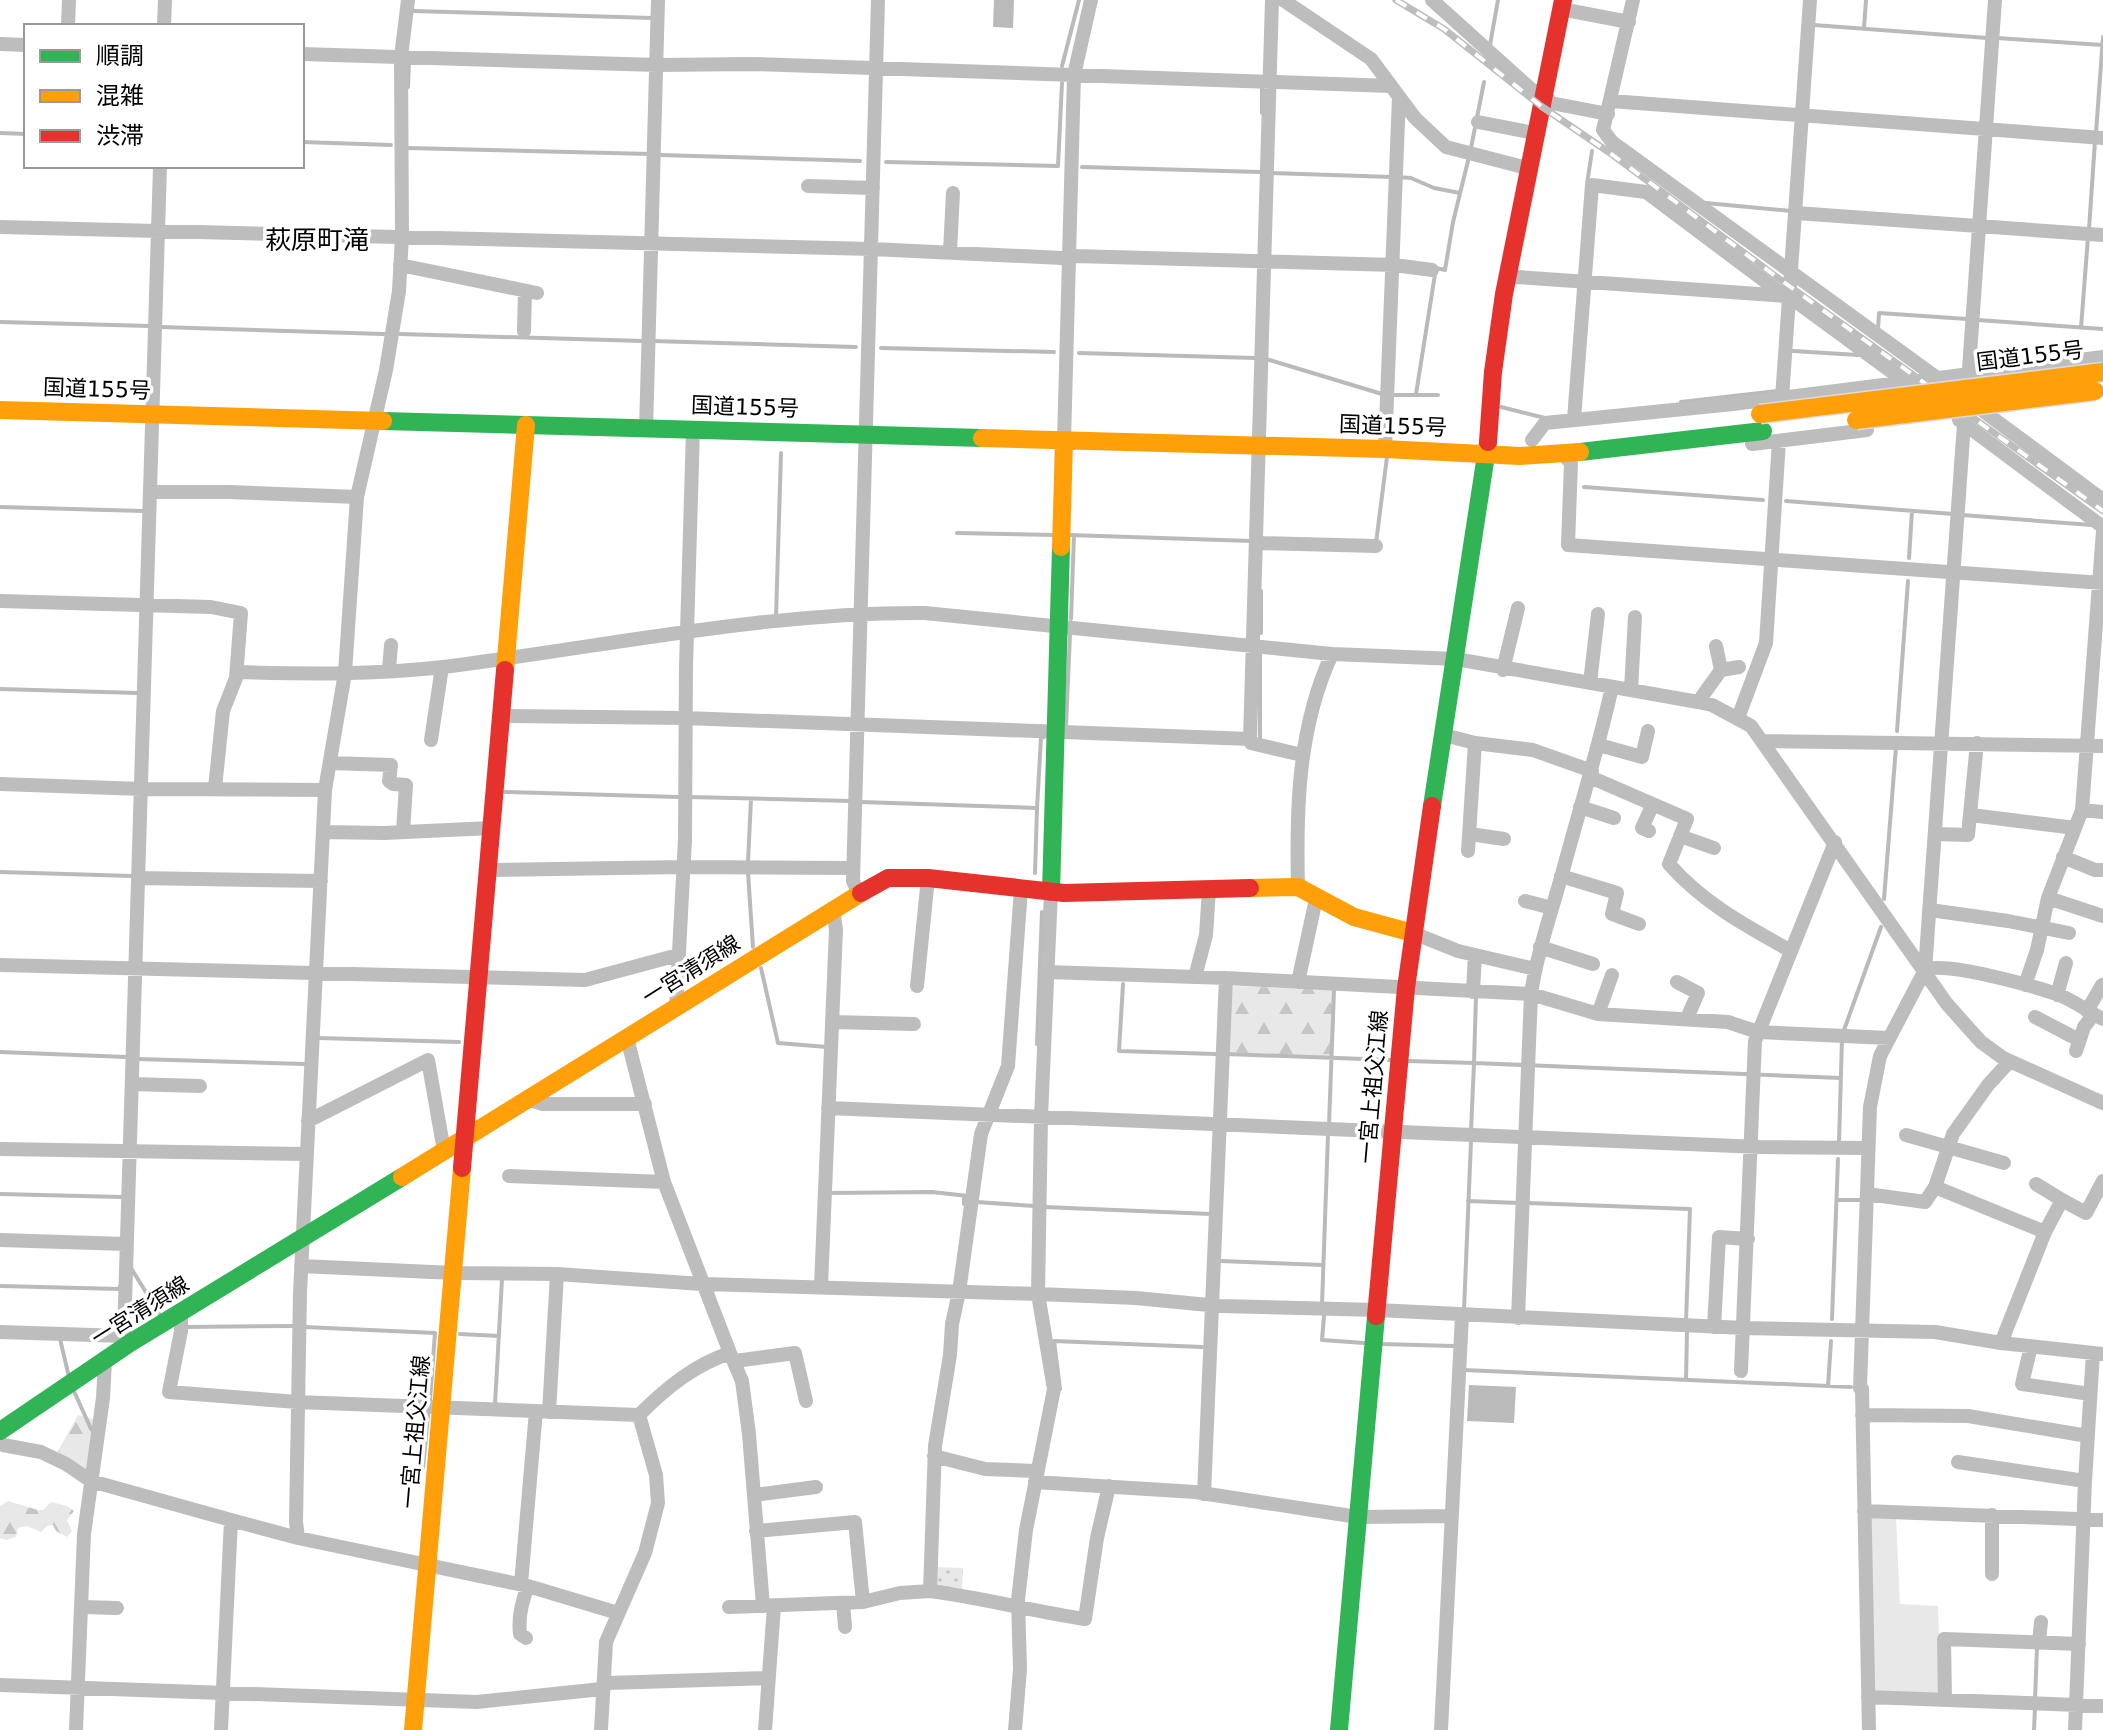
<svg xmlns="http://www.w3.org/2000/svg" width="2103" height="1730" font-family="'DejaVu Sans','Noto Sans JP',sans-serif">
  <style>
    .forest { fill: url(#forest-firs) }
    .park { fill: url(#park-dots) }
    .pitch { fill: #e8e8e8 }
    .water { fill: #bababa }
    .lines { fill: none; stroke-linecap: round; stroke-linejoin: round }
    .stream { stroke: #bababa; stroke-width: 4 }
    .street { stroke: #bdbdbd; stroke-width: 14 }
    .fast { stroke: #30b455; stroke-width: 18 }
    .slow { stroke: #ff9f0a; stroke-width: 18 }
    .jam { stroke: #e5322d; stroke-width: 18 }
    .rail-casing { stroke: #bdbdbd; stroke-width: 7 }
    .rail { stroke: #fff; stroke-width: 4; stroke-dasharray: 12; stroke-linecap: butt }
    .slow-bridge-casing { stroke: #dbdbdb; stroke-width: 21; stroke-linecap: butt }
    .slow-bridge { stroke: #ff9f0a; stroke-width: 18 }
    .labels { text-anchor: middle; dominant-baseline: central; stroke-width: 7; stroke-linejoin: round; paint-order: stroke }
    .street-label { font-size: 22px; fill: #000; stroke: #fff }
    .quarter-label { font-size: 26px; fill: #000; stroke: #fff }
  </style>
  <defs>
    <pattern id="forest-firs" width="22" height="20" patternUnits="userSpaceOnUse" patternTransform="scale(2)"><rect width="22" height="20" fill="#e8e8e8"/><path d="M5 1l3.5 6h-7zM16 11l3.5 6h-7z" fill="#c5c5c5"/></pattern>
    <pattern id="park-dots" width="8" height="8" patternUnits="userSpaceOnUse" patternTransform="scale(2)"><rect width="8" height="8" fill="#e8e8e8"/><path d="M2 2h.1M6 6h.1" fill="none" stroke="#c5c5c5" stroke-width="1.8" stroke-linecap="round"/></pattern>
  </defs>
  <rect width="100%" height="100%" fill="#fff"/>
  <path class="forest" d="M 1234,986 L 1333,990 L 1330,1057 L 1227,1052 L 1229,990 Z
    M 78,1415 L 92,1419 L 96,1425 L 91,1464 L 85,1471 L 76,1469 L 72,1459 L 64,1458 L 58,1451 Z
    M 8,1501 L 38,1510 L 43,1510 L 51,1502 L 67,1506 L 74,1511 L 67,1520 L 72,1531 L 67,1537 L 56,1531 L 53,1525 L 47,1526 L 41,1532 L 27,1526 L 18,1528 L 16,1537 L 6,1540 L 0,1538 L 0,1506 Z"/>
  <path class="park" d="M 936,1567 L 963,1568 L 962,1591 L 940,1588 L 936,1584 Z"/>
  <path class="pitch" d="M 1871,1518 L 1896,1518 L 1900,1604 L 1938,1606 L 1941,1695 L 1874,1692 Z"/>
  <path class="water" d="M 994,0 L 1014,0 L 1013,28 L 993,27 Z
    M 1469,1385 L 1516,1387 L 1514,1423 L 1467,1421 Z"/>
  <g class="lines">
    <path class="stream" d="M 413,11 L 653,18
      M 1814,25 L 1987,38
      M 1864,28 L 1866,0
      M 1997,38 L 2102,45
      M 1490,45 L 1498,0
      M 1062,66 L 1079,0
      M 408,87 L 409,61
      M 1262,88 L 1262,113
      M 0,133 L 26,134
      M 2096,133 L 2103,37
      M 302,142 L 391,145
      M 407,148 L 650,154
      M 1471,148 L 1484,82
      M 660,155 L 860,161
      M 886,162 L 1058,166 L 1062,83
      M 1082,167 L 1260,172
      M 1271,173 L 1392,177
      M 1397,177 L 1411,178 L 1434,188 L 1460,193
      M 1587,184 L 1592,151
      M 1706,203 L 1791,211
      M 2089,229 L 2095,141
      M 1978,320 L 2103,329
      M 0,322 L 150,326
      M 161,327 L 384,334
      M 2081,328 L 2088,237
      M 1878,329 L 1879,313 L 1967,319
      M 400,334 L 643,341
      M 653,341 L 856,347
      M 881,348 L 1054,352
      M 1793,351 L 1858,355
      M 1079,353 L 1256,358
      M 1266,359 L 1382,394
      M 1416,394 L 1436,268 L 1445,270 L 1453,222 L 1469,157
      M 1392,395 L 1438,395
      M 1681,402 L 1777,391 L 1778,388
      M 1501,407 L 1545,418
      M 1584,487 L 1763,500
      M 1786,501 L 1953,514
      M 0,507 L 143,511
      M 1962,515 L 2092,525
      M 957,533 L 1056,535
      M 1069,535 L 1252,541
      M 1376,543 L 1387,457
      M 1909,558 L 1912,511
      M 776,617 L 781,453
      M 1071,619 L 1074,535
      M 1261,633 L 1261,591
      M 0,689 L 138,693
      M 1066,726 L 1070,634
      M 1897,731 L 1908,581
      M 1260,741 L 1260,653
      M 505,792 L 678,797
      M 689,797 L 850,801
      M 861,802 L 1037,808 L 1035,873
      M 1037,808 L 1041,738 L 1044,737
      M 748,862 L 751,799
      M 0,872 L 132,876
      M 748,873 L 753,947
      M 1884,899 L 1896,747
      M 761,968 L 778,1043 L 827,1047
      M 1123,984 L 1119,1051 L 1216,1054
      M 1476,996 L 1474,1063 L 1841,1078
      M 1844,1030 L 1881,927
      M 318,1038 L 459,1042
      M 1037,1044 L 1042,912
      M 0,1052 L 126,1057
      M 1227,1054 L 1391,1060
      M 137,1059 L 304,1064
      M 1408,1061 L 1474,1063 L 1471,1131
      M 1329,1125 L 1334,990
      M 1839,1142 L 1842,1039
      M 830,1193 L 932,1192 L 968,1196 L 964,1197 L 964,1204
      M 0,1194 L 122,1197
      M 1837,1200 L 1862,1200
      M 1468,1201 L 1519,1203
      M 977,1202 L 1034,1206
      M 1528,1203 L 1690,1209 L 1686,1322
      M 1044,1207 L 1211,1214
      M 1220,1261 L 1323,1265
      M 131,1268 L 160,1315
      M 0,1286 L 120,1289 L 120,1286
      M 1322,1305 L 1328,1134
      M 1464,1310 L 1471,1141
      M 1324,1316 L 1322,1340 L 1364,1343
      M 1832,1319 L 1838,1159
      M 185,1327 L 293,1326
      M 305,1327 L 435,1333 L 430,1400
      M 460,1334 L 499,1336
      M 60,1339 L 69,1377
      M 1381,1344 L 1454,1346
      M 1464,1370 L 1851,1387
      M 1686,1380 L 1687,1331
      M 1828,1386 L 1831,1341
      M 73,1389 L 91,1429 L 94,1431
      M 1060,1389 L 1054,1341 L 1202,1347
      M 499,1405 L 495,1404 L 502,1279
      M 423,1468 L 428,1415
      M 2034,1647 L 2037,1647 L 2035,1700
      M 2034,1730 L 2035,1708"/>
    <path class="street" d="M 1283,0 L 1371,59 L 1415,118 L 1446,147 L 1527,168
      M 1432,0 L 1532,90 L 1544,93 L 1551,103 L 1608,114
      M 1633,0 L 1603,130 L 1612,142 L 1955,391
      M 1561,9 L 1629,22
      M 68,26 L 69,0
      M 164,26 L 165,0
      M 0,44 L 26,45
      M 302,54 L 657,65 L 755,64 L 1391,86
      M 1611,101 L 2103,138
      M 1478,122 L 1534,133
      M 808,186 L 873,188
      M 1796,213 L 2103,235
      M 0,227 L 872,249 L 1062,258 L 1075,256 L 1394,265 L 1432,270
      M 950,251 L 953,193
      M 400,265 L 537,293
      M 1506,279 L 1518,277 L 1786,296
      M 524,331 L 525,291
      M 1968,383 L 1995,0
      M 1782,398 L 1810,0
      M 1975,405 L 2103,500
      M 1574,419 L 1592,185 L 1646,192 L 1778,291 L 1790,297 L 1922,394
      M 1959,420 L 2103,527
      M 646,430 L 658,0
      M 1532,440 L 1545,423 L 1733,404 L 2103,357
      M 1064,441 L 1074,75 L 1091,0
      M 1752,444 L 1867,430
      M 1385,449 L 1399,97
      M 1563,454 L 1571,463 L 1568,545 L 2103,583
      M 150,492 L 229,492 L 357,497
      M 1256,543 L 1376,546
      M 0,601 L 211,607 L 241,613 L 236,678 L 223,711 L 215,788
      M 389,670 L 391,645
      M 1503,670 L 1518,608
      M 1721,670 L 1739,667
      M 237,672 C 306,674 374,675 443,667 C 603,647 764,612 925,613 L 1332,654 L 1456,659 L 1698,702 L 1712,705 L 1751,726 L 1947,1004 L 1981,1042 L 2003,1058 L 2103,1103
      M 1590,683 L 1598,614
      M 1631,690 L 1635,617
      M 1698,702 L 1721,670 L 1716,646
      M 501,716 L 685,718 L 1250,739 L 1251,743 L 1302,755
      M 1738,718 L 1766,643 L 1779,441
      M 1444,735 L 1475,743 L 1533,750 L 1592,771
      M 1250,739 L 1272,0
      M 431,740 L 442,667
      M 1762,741 L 2103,746
      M 1599,745 L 1642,757 L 1648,731
      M 330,763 L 391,765 L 389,781 L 393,784 L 406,785 L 403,832
      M 1590,777 L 1687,819 L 1669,864 C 1703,903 1746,926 1791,951
      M 0,784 L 142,789 L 325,790
      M 1580,807 L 1614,818
      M 2082,810 L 2103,812
      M 1971,815 L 2075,828
      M 1649,831 L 1642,828 L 1653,804
      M 324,832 L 384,833 L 491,828
      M 1470,834 L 1504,839
      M 1935,834 L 1968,835 L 1977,743
      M 1680,836 L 1714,848
      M 1468,851 L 1475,743
      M 2063,857 L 2095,870 L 2103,870
      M 488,870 L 683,867 L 853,868
      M 1561,876 L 1617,893 L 1612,914 L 1639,924
      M 139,878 L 321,881
      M 1298,887 C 1296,808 1298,727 1332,654
      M 859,894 L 853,881 L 878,0
      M 2048,898 L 2103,916
      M 1525,901 L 1552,908
      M 1930,910 L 2008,921 L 2069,933
      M 1413,933 L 1458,951 L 1535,969
      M 1540,947 L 1593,964
      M 0,965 L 585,980 L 678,955
      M 1925,970 C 1942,960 2037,987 2059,995 C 2075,1001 2088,1012 2103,1019
      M 1048,972 L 1226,978 L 1531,994 L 1598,1014 L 1728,1022 L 1758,1032 L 1889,1038
      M 1195,977 L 1206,935 L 1209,890
      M 1298,982 L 1316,899
      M 1677,982 L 1698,993 L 1687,1018
      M 2025,985 L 2037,950 L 2048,898 L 2082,810 L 2103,531
      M 917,986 L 928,878
      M 1473,992 L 1475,955
      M 2057,995 L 2066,963
      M 676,1009 L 685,839 L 686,666 L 693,429
      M 2087,1011 L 2102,985
      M 1598,1014 L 1612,975
      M 2035,1017 L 2079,1040
      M 832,1022 L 914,1024
      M 2076,1051 L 2084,1027 L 2093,1015
      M 132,1084 L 200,1086
      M 529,1100 L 543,1104 L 645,1104
      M 828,1108 L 1760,1147 L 1867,1148
      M 308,1121 L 428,1060 L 444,1151
      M 1906,1135 L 2004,1163
      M 0,1149 L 307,1154
      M 509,1176 L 664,1182
      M 2036,1184 L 2062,1200
      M 1935,1187 L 1953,1134 L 1988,1085 L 2010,1061
      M 1867,1194 L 1925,1202 L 1935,1187 L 2045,1232
      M 0,1240 L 126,1244
      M 301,1266 L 454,1273 L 557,1274 L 702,1284 L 1038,1294 L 1136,1298 L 1219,1306 L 1377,1310 L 1744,1328 L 1935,1332 L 2001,1343 L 2103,1354
      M 821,1286 L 836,930 L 833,909
      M 181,1314 L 181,1331 L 169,1392 L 297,1402 L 639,1415 C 666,1388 694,1365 730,1353 L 664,1182 L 627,1038
      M 1518,1318 L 1531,994 C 1537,953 1551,914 1562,874 C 1579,811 1598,750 1612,687
      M 1714,1327 L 1719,1237 L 1748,1239
      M 0,1332 L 124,1336 L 130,1343
      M 124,1336 L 160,166
      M 2001,1343 L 2045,1232 L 2062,1200 L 2086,1213 L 2103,1181
      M 2031,1346 L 2022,1384 L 2090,1394
      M 730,1353 L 742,1381 L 749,1434 L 763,1606
      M 735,1361 L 795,1353 L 806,1401
      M 1741,1371 L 1755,1041 L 1835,842
      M 549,1412 L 557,1274
      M 1862,1415 L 1968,1416 L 2088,1436
      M 0,1442 L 3,1445 L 41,1452 L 66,1464 L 91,1481 L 231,1520 L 298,1538 L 528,1586 L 618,1613
      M 934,1456 L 985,1469 L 1037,1471
      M 1958,1462 L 2085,1481
      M 1035,1482 L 1195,1492 L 1358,1517 L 1452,1516
      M 1204,1494 L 1226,978
      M 754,1495 L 816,1487
      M 1864,1511 L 2103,1520
      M 1992,1515 L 1992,1574
      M 756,1531 L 855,1522 L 863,1602
      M 298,1538 L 296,1522 L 300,1293 L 325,790 L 345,673 L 357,497 L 386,370 L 399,291 L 402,236 L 401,57 L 408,0
      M 521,1584 L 536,1411
      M 930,1591 C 983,1598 1032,1611 1085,1619 L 1097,1538 L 1109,1486
      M 843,1603 L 845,1627
      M 82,1607 L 117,1608
      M 729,1607 L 863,1602 L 900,1593 L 930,1591 L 935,1446 L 950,1355 L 952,1324 L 959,1292 L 981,1134 L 1008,1066 L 1021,889
      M 526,1638 L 520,1634 C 518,1617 522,1601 528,1586
      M 2039,1642 L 2041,1622
      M 0,1685 L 477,1702 L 602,1689 L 608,1683 L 768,1678
      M 1868,1697 L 2103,1706
      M 1945,1700 L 1944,1639 L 2079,1644
      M 76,1730 L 84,1534 L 103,1398 L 105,1361
      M 221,1730 L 231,1520
      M 601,1730 L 606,1642 L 645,1553 L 658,1503 L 656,1475 L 639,1415
      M 765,1730 L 774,1606
      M 1015,1730 L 1020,1669 L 1018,1600 L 1026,1530 L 1054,1389 L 1038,1294 L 1041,1117 L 1051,892
      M 1441,1730 L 1462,1315
      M 1869,1730 L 1862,1389 L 1860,1388 L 1870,1107 L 1880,1056 L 1925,970 L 1964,424
      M 2075,1730 L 2085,1481 L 2093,1353"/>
    <path class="fast" d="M 383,421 L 982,438
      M 1580,452 L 1763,431
      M 1432,806 L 1488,442
      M 1051,892 L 1061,547
      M 0,1431 L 130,1343 L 402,1177
      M 1339,1730 L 1376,1316"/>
    <path class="slow" d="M 0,410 L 383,421
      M 982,438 L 1385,449 L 1520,456 L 1580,452
      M 1061,547 L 1064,441
      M 505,670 L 526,425
      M 1250,888 L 1298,887 L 1354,917 L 1413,933
      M 402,1177 L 861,893
      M 413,1730 L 462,1168"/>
    <path class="jam" d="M 1488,442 L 1493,372 L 1504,294 L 1563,0
      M 861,893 L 888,878 L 928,878 L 1064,893 L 1250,888
      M 462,1168 L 505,670
      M 1376,1316 L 1406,988 L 1432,806"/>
    <defs>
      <path id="rail" d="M 1396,0 L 1444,29 L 1541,106 L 1610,153 L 1778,278 L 2103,511"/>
    </defs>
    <use href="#rail" class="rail-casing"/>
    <use href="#rail" class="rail"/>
    <defs>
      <path id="slow-bridge" d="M 1760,414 L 2103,372
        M 1856,420 L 2095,391"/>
    </defs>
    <use href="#slow-bridge" class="slow-bridge-casing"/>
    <use href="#slow-bridge" class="slow-bridge"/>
  </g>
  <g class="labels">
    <g class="street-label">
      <text transform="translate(2030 356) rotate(-7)">国道155号</text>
      <text transform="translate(97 389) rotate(2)">国道155号</text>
      <text transform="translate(745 407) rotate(2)">国道155号</text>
      <text transform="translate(1393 426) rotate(2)">国道155号</text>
      <text transform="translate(691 970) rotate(-32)">一宮清須線</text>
      <text transform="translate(1373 1087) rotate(-85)">一宮上祖父江線</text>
      <text transform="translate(140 1311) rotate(-32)">一宮清須線</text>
      <text transform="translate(415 1432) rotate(-85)">一宮上祖父江線</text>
    </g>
    <g class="quarter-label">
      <text x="317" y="240">萩原町滝</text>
    </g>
  </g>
  <rect x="24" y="24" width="280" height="144" fill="#ffffff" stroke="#999999" stroke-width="2"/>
  <rect x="40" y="50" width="40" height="12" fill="#30b455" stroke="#999999" stroke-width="2"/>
  <text x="96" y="64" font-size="24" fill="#000000">順調</text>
  <rect x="40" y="90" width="40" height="12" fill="#ff9f0a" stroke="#999999" stroke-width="2"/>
  <text x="96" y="104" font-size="24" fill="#000000">混雑</text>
  <rect x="40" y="130" width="40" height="12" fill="#e5322d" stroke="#999999" stroke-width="2"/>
  <text x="96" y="144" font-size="24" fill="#000000">渋滞</text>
</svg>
